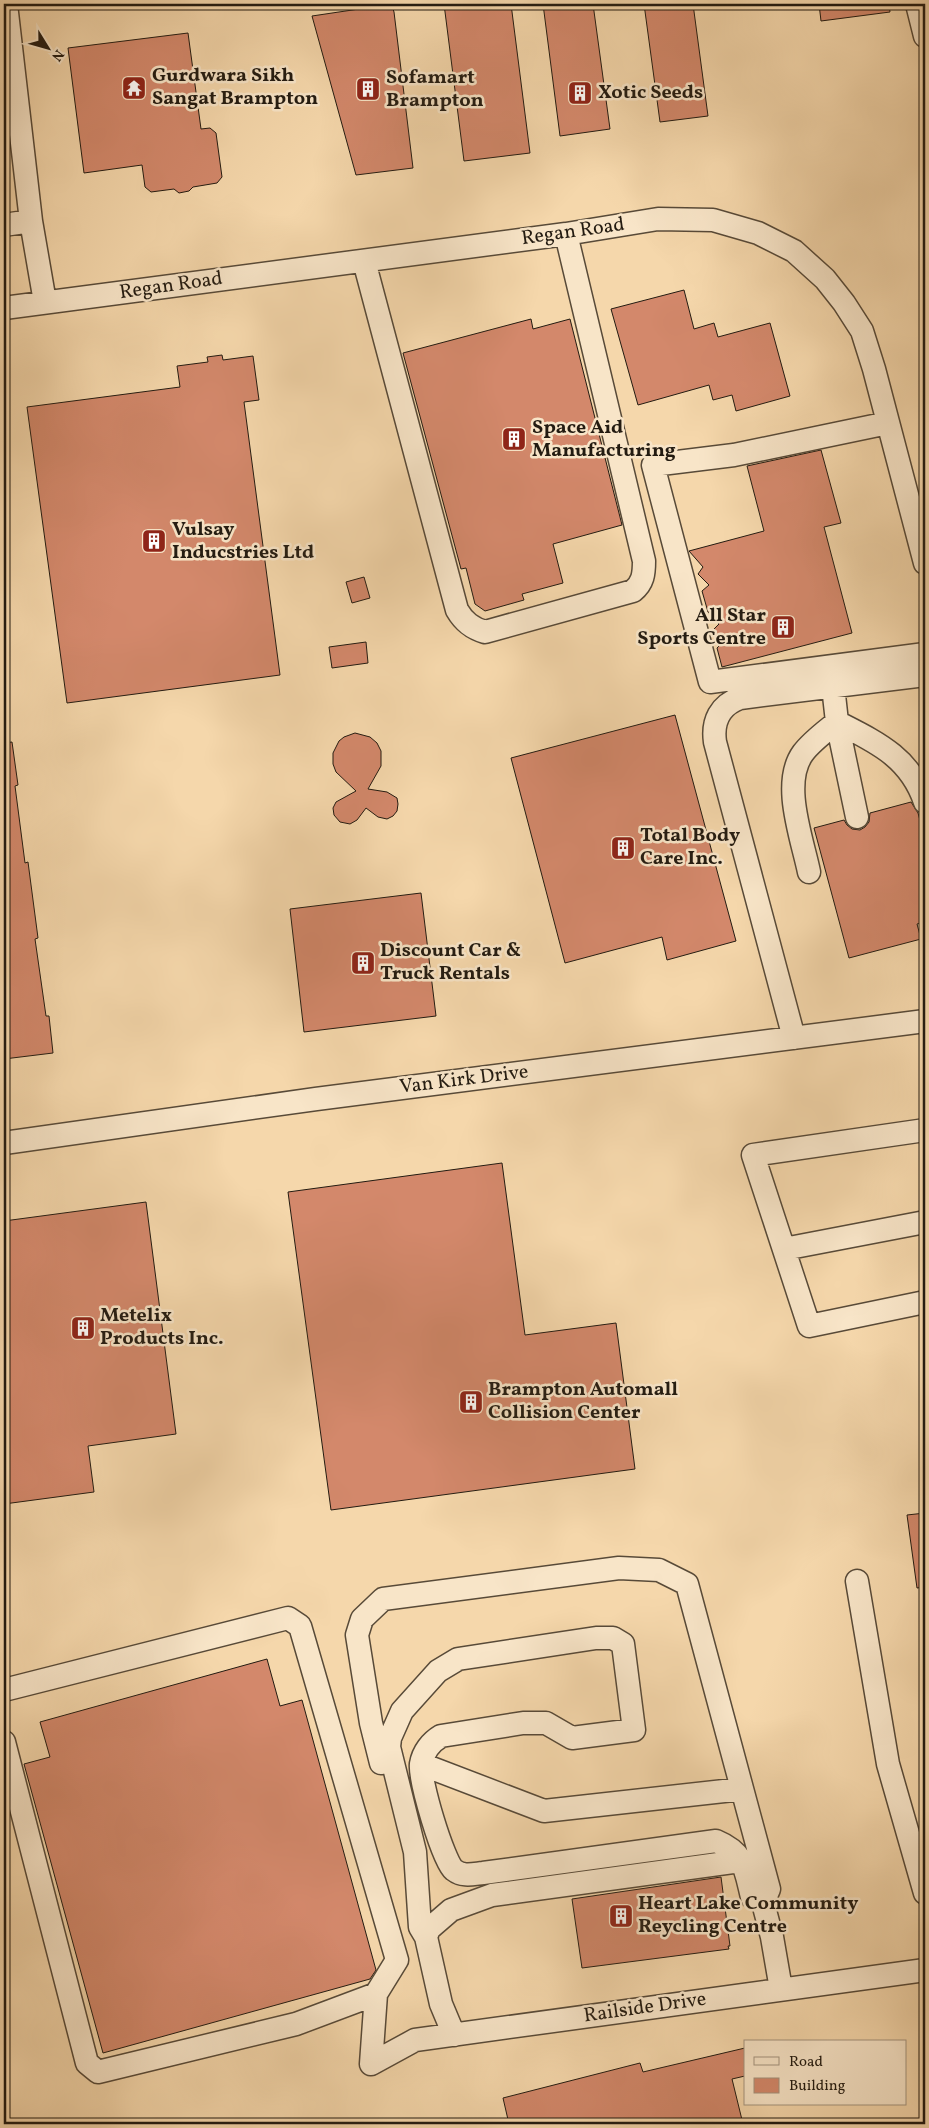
<svg xmlns="http://www.w3.org/2000/svg" width="929" height="2128" font-family="Vollkorn,serif">
  <style>
    .building { fill: #d3886b; stroke: #231b11 }
    .lines { fill: none; stroke-linecap: round; stroke-linejoin: round }
    .minor-casing { stroke: #584a38; stroke-width: 25 }
    .minor { stroke: #f8e5c8; stroke-width: 22 }
    .labels { text-anchor: middle; dominant-baseline: central; stroke-width: 5; stroke-linejoin: round; paint-order: stroke }
    .poi-label { font-size: 20px; font-weight: bold; fill: #231b11; stroke: #f8e5c8; text-anchor: start }
    .street-label { font-size: 20px; fill: #231b11; stroke: #f8e5c8 }
  </style>
  <rect width="100%" height="100%" fill="#f5d7ab"/>
  <filter id="stains"><feTurbulence type="fractalNoise" baseFrequency=".004" numOctaves="4"/><feColorMatrix values="0 0 0 0 .2 0 0 0 0 .09 0 0 0 0 .02 0 0 0 .5 -.17"/></filter>
  <radialGradient id="worn" r=".72"><stop offset=".6" stop-color="#630" stop-opacity="0"/><stop offset="1" stop-color="#630" stop-opacity=".3"/></radialGradient>
  <path class="building" d="M 444,4 L 511,4 L 530,153 L 464,161 Z
    M 543,4 L 593,4 L 610,129 L 560,136 Z
    M 644,4 L 693,4 L 708,116 L 660,122 Z
    M 819,4 L 889,4 L 890,12 L 821,21 Z
    M 386,5 L 392,6 L 394,12 L 413,168 L 356,175 L 312,16 Z
    M 188,33 L 201,129 L 210,128 L 216,133 L 222,177 L 217,183 L 193,187 L 189,191 L 179,193 L 174,189 L 151,192 L 145,187 L 142,165 L 84,173 L 68,48 Z
    M 684,290 L 694,329 L 714,323 L 718,337 L 770,323 L 790,396 L 736,411 L 732,395 L 713,400 L 709,385 L 638,405 L 611,309 Z
    M 531,319 L 533,329 L 570,319 L 622,525 L 553,544 L 563,583 L 522,594 L 524,600 L 485,611 L 475,604 L 466,568 L 461,569 L 403,353 Z
    M 222,355 L 223,360 L 253,356 L 259,400 L 244,402 L 280,675 L 67,703 L 27,407 L 180,387 L 177,366 L 208,362 L 207,357 Z
    M 821,450 L 841,523 L 824,527 L 852,633 L 722,667 L 717,648 L 724,641 L 713,630 L 719,624 L 708,612 L 702,591 L 709,585 L 698,574 L 703,567 L 689,551 L 764,531 L 747,466 Z
    M 364,577 L 370,598 L 352,603 L 346,582 Z
    M 366,642 L 368,663 L 332,668 L 329,647 Z
    M 675,715 L 736,941 L 667,960 L 662,937 L 565,963 L 511,758 Z
    M 355,733 L 370,737 L 377,743 L 381,751 L 381,766 L 368,789 L 387,792 L 397,798 L 398,804 L 397,811 L 393,816 L 387,819 L 378,817 L 366,808 L 357,820 L 350,824 L 340,822 L 334,815 L 333,808 L 336,802 L 356,791 L 336,772 L 333,764 L 333,753 L 339,741 L 344,737 Z
    M 12,742 L 18,785 L 15,786 L 25,863 L 28,862 L 38,938 L 35,939 L 46,1016 L 49,1016 L 53,1053 L 4,1059 L 4,743 Z
    M 911,802 L 918,813 L 925,839 L 925,922 L 917,924 L 921,939 L 849,958 L 814,828 L 844,820 L 847,825 L 852,829 L 860,830 L 865,827 L 869,822 L 870,813 Z
    M 421,893 L 436,1016 L 304,1032 L 290,909 Z
    M 502,1163 L 525,1335 L 616,1323 L 635,1469 L 331,1510 L 288,1192 Z
    M 146,1202 L 176,1434 L 88,1446 L 94,1492 L 4,1504 L 4,1221 Z
    M 925,1513 L 925,1587 L 917,1588 L 907,1515 Z
    M 267,1659 L 280,1706 L 302,1700 L 376,1970 L 370,1979 L 103,2053 L 24,1764 L 50,1757 L 40,1722 Z
    M 721,1877 L 730,1946 L 728,1946 L 729,1949 L 582,1968 L 572,1899 Z
    M 745,2048 L 745,2076 L 732,2079 L 743,2124 L 509,2124 L 503,2098 L 640,2063 L 643,2072 Z"/>
  <g class="lines">
    <defs>
      <path id="minor" d="M 6,4 L 31,221
        M 917,4 L 925,36
        M 4,225 L 31,221 L 45,302
        M 364,261 L 457,610 C 464,622 472,628 485,632 L 633,591 C 643,583 644,574 644,561 L 566,234
        M 4,308 L 566,234 L 658,219 L 713,220 L 758,233 L 794,251 L 825,279 L 844,303 L 862,331 L 874,369 L 925,563
        M 888,423 L 734,455 L 653,465 L 710,682 L 925,654
        M 833,686 L 837,722 L 857,817
        M 809,872 C 802,838 781,783 803,753 C 812,741 826,731 837,722 C 876,742 910,757 925,802
        M 794,1038 L 715,742 C 712,721 720,705 740,698 L 925,675
        M 925,1130 L 753,1155 L 809,1326 L 925,1302
        M 4,1143 L 316,1099 L 925,1021
        M 784,1249 L 925,1222
        M 857,1581 L 888,1764 L 925,1893
        M 4,1690 L 288,1618 L 300,1626 L 397,1960 L 376,1994 L 371,2064
        M 4,1742 L 87,2063 L 98,2072 L 296,2024 L 376,1994
        M 381,1763 L 371,1723 L 357,1635 L 362,1619 L 383,1599 L 619,1568 L 659,1570 L 687,1584 L 769,1889 L 763,1903 L 772,1937 L 781,1989
        M 421,1764 L 544,1811 L 742,1789
        M 426,1937 L 429,1929 L 451,1910 L 492,1895 L 733,1862 L 744,1864
        M 454,2035 L 441,2004 L 426,1937 L 420,1927 L 415,1852 L 389,1747 L 390,1738 L 402,1711 L 438,1671 L 458,1659 L 596,1638 L 613,1638 L 623,1644 L 634,1730 L 572,1738 L 546,1723 L 523,1723 L 441,1736 C 431,1742 423,1752 421,1764 C 419,1779 443,1861 454,1870 C 463,1877 473,1874 483,1873 L 716,1841 C 745,1853 745,1869 752,1897 L 763,1903
        M 371,2064 L 415,2040 L 925,1970"/>
    </defs>
    <use href="#minor" class="minor-casing"/>
    <use href="#minor" class="minor"/>
  </g>
  <defs>
    <symbol id="temple-square" viewBox="-11 -11 22 22"><rect x="-9" y="-9" width="18" height="18" rx="4" fill="#8f2418" stroke="#f8e5c8"/><path d="M0-6L5-2H3V0L6.5 2.5H4V6H1.5V3h-3V6H-4V2.5H-6.5L-3 0V-2H-5Z" fill="#fff"/></symbol>
    <symbol id="building-square" viewBox="-11 -11 22 22"><rect x="-9" y="-9" width="18" height="18" rx="4" fill="#8f2418" stroke="#f8e5c8"/><path d="M-4-6H4V6H1V3H-1V6H-4ZM-2.5-4.3h1.7v1.8h-1.7ZM.8-4.3h1.7v1.8H.8ZM-2.5-1h1.7V.8h-1.7ZM.8-1h1.7V.8H.8Z" fill="#fff"/></symbol>
  </defs>
  <g fill-rule="evenodd">
    <use href="#temple-square" x="120" y="74" width="28" height="28"/>
    <use href="#building-square" x="354" y="75" width="28" height="28"/>
    <use href="#building-square" x="566" y="79" width="28" height="28"/>
    <use href="#building-square" x="500" y="425" width="28" height="28"/>
    <use href="#building-square" x="140" y="527" width="28" height="28"/>
    <use href="#building-square" x="769" y="613" width="28" height="28"/>
    <use href="#building-square" x="609" y="834" width="28" height="28"/>
    <use href="#building-square" x="349" y="949" width="28" height="28"/>
    <use href="#building-square" x="69" y="1314" width="28" height="28"/>
    <use href="#building-square" x="457" y="1388" width="28" height="28"/>
    <use href="#building-square" x="607" y="1902" width="28" height="28"/>
  </g>
  <g class="labels">
    <g class="poi-label">
      <text x="152" y="76">Gurdwara Sikh<tspan x="152" dy="23">Sangat Brampton</tspan></text>
      <text x="386" y="78">Sofamart<tspan x="386" dy="23">Brampton</tspan></text>
      <text x="598" y="93">Xotic Seeds</text>
      <text x="532" y="428">Space Aid<tspan x="532" dy="23">Manufacturing</tspan></text>
      <text x="172" y="530">Vulsay<tspan x="172" dy="23">Inducstries Ltd</tspan></text>
      <text x="766" y="616" text-anchor="end">All Star<tspan x="766" dy="23">Sports Centre</tspan></text>
      <text x="640" y="836">Total Body<tspan x="640" dy="23">Care Inc.</tspan></text>
      <text x="380" y="951">Discount Car &amp;<tspan x="380" dy="23">Truck Rentals</tspan></text>
      <text x="100" y="1316">Metelix<tspan x="100" dy="23">Products Inc.</tspan></text>
      <text x="488" y="1390">Brampton Automall<tspan x="488" dy="23">Collision Center</tspan></text>
      <text x="638" y="1904">Heart Lake Community<tspan x="638" dy="23">Reycling Centre</tspan></text>
    </g>
    <g class="street-label">
      <text transform="translate(573 232) rotate(-8)">Regan Road</text>
      <text transform="translate(171 286) rotate(-8)">Regan Road</text>
      <text transform="translate(464 1080) rotate(-7)">Van Kirk Drive</text>
      <text transform="translate(645 2008) rotate(-8)">Railside Drive</text>
    </g>
  </g>
  <rect width="929" height="2128" fill="none" stroke="#f5d7ab" stroke-width="20"/>
  <rect x="5" y="5" width="919" height="2118" fill="none" stroke="#231b11" stroke-width="2.5"/>
  <rect x="10" y="10" width="909" height="2108" fill="none" stroke="#231b11"/>
  <rect x="744" y="2040" width="162" height="65" fill="#f8e5c8" stroke="#a3947f"/>
  <rect x="754" y="2057" width="25" height="8" fill="#f8e5c8" stroke="#a3947f"/>
  <text x="789" y="2066" font-size="15" fill="#231b11">Road</text>
  <rect x="754" y="2078" width="25" height="15" fill="#d3886b" stroke="#a3947f"/>
  <text x="789" y="2090" font-size="15" fill="#231b11">Building</text>
  <g transform="translate(48 48) rotate(127)" stroke="#f8e5c8" stroke-width="4" paint-order="stroke">
  <path d="M0-4L9 19L0 12L-9 19Z" fill="#231b11"/>
  <text y="-8" font-size="14" font-weight="bold" text-anchor="middle" fill="#231b11">N</text>
  </g>
  <rect width="100%" height="100%" filter="url(#stains)"/>
  <rect width="100%" height="100%" fill="url(#worn)"/>
</svg>
